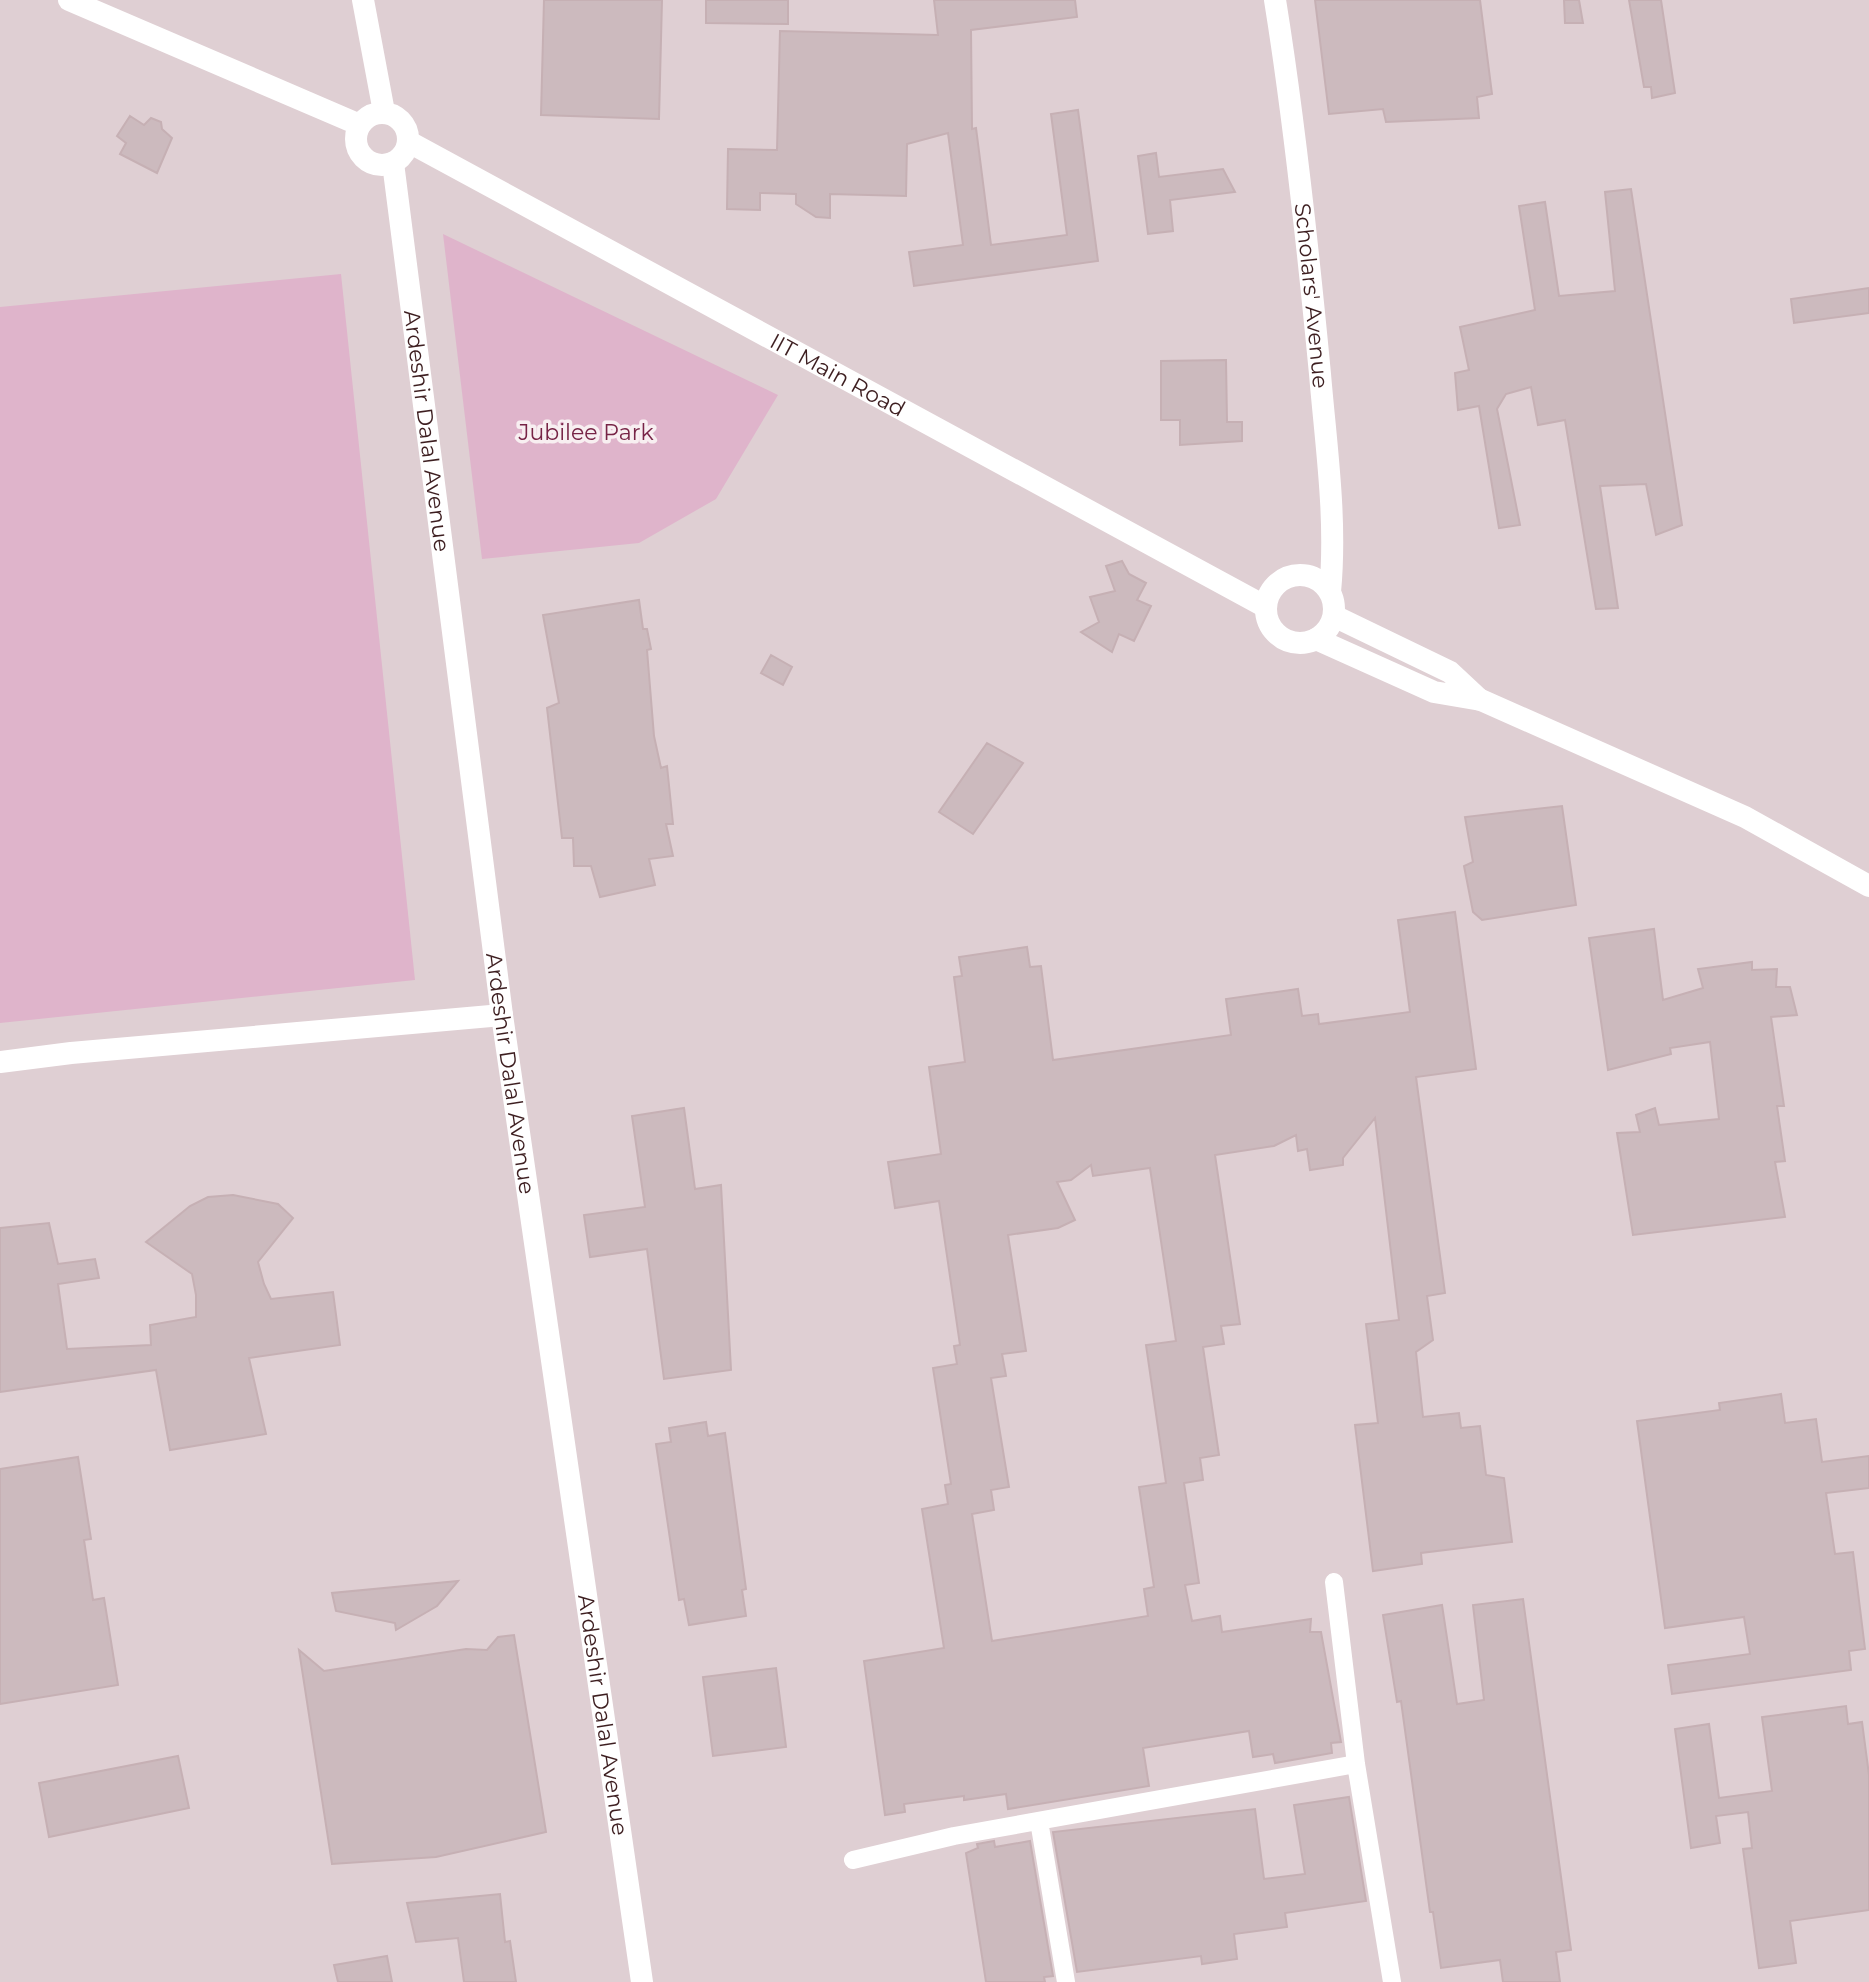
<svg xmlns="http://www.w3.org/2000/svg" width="1869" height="1982" font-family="Montserrat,sans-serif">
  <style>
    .built { fill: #dfcfd3 }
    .green { fill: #dfb4cb }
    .building { fill: #ccbabe; stroke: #c6b0b4; stroke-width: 2; fill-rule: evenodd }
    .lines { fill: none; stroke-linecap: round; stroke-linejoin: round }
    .minor { stroke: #fff; stroke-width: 18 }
    .tertiary { stroke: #fff; stroke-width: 22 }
    .labels { text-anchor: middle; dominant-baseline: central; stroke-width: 7; stroke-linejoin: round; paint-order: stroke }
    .street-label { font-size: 22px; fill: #3d1e20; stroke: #f8eff1 }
    .park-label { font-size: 22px; fill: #772446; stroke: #f8eff1 }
  </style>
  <rect width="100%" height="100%" fill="#ebdee1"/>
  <path class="built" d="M 0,0 L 1869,0 L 1869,1982 L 0,1982 Z"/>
  <path class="green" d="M 443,234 L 778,395 L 716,499 L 639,543 L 482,559 Z
    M 341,274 L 415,980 L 0,1023 L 0,307 Z"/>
  <path class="building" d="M 544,0 L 662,0 L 659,119 L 541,115 Z
    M 706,0 L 788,0 L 788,24 L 706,23 Z
    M 934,0 L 1075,0 L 1077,17 L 971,30 L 972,129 L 976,128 L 991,245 L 1067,235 L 1051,114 L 1078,110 L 1098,261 L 914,286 L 909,252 L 963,245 L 948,133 L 907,144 L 906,196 L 830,194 L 830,218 L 816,217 L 796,204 L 796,194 L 760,193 L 760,210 L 727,209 L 728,149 L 777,150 L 780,31 L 938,35 Z
    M 1315,0 L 1480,0 L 1492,94 L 1477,97 L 1479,118 L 1386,122 L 1383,109 L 1329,114 Z
    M 1564,0 L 1579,0 L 1583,23 L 1565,23 Z
    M 1629,0 L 1661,0 L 1675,93 L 1652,98 L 1651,87 L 1644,87 Z
    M 130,116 L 144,125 L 151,118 L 161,122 L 162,129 L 172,138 L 157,173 L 120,154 L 126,143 L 117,136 Z
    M 1156,153 L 1159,177 L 1223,169 L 1235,192 L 1170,200 L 1173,231 L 1148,234 L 1138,156 Z
    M 1631,189 L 1682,525 L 1656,535 L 1646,484 L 1600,486 L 1618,608 L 1596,609 L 1565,420 L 1538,425 L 1531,387 L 1506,394 L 1497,409 L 1520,525 L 1499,528 L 1479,406 L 1458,410 L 1455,373 L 1469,370 L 1460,327 L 1535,310 L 1519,206 L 1545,202 L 1559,296 L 1615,291 L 1605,192 Z
    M 1869,288 L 1869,313 L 1794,323 L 1791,299 Z
    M 1226,360 L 1227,422 L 1242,422 L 1242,441 L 1180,445 L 1180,420 L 1161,420 L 1161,361 Z
    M 1122,561 L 1129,574 L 1146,583 L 1137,600 L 1151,606 L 1134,641 L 1119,634 L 1112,652 L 1081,632 L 1099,622 L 1090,597 L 1115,591 L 1106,566 Z
    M 639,600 L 643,629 L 647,629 L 651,649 L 647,650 L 654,736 L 661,768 L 667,766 L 673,824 L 666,824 L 673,856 L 649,859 L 655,885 L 600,897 L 591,866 L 574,866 L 573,838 L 562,838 L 547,708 L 559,703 L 543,615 Z
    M 771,655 L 792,667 L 783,685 L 761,673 Z
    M 987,743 L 1023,763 L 973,834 L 939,812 Z
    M 1562,806 L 1576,905 L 1482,920 L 1473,912 L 1464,866 L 1473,862 L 1465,817 Z
    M 1455,912 L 1476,1069 L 1416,1077 L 1445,1293 L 1427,1296 L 1433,1340 L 1416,1352 L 1423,1417 L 1459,1413 L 1461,1428 L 1480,1426 L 1486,1475 L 1504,1478 L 1512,1542 L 1421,1553 L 1422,1564 L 1373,1571 L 1355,1425 L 1378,1423 L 1366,1324 L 1399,1320 L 1375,1118 L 1343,1158 L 1343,1165 L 1310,1170 L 1307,1149 L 1298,1151 L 1296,1135 L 1274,1146 L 1215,1155 L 1240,1324 L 1221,1326 L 1224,1344 L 1203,1347 L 1219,1455 L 1200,1458 L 1203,1480 L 1184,1483 L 1199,1583 L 1185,1585 L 1192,1621 L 1220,1616 L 1222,1632 L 1311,1619 L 1310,1632 L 1321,1632 L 1341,1742 L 1331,1743 L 1332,1753 L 1275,1763 L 1273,1754 L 1253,1757 L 1249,1731 L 1143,1748 L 1149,1786 L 1008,1809 L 1006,1794 L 964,1800 L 964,1796 L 904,1804 L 905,1812 L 885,1815 L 864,1661 L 944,1648 L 922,1509 L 948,1504 L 945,1485 L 951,1484 L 933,1368 L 957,1364 L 954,1346 L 960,1345 L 939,1201 L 895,1208 L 888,1162 L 941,1154 L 929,1067 L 965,1062 L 954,977 L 962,976 L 959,957 L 1027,947 L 1030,967 L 1041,966 L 1053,1060 L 1231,1035 L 1226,999 L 1298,989 L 1302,1016 L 1318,1014 L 1319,1024 L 1410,1012 L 1398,920 ZM 1091,1165 L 1093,1176 L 1150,1168 L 1176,1341 L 1146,1345 L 1166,1483 L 1139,1487 L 1154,1587 L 1144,1589 L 1148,1616 L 992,1641 L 972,1514 L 994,1510 L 991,1490 L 1009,1487 L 991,1378 L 1006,1376 L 1002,1354 L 1026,1351 L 1008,1235 L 1058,1228 L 1075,1220 L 1057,1182 L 1071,1180 Z
    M 1654,929 L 1663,1000 L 1703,988 L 1698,969 L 1752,962 L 1752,970 L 1777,969 L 1776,987 L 1790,987 L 1797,1015 L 1771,1017 L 1784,1106 L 1777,1106 L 1785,1161 L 1775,1162 L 1785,1217 L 1633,1235 L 1617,1133 L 1640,1132 L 1636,1115 L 1655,1108 L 1659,1125 L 1719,1119 L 1710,1042 L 1670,1048 L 1671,1054 L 1608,1070 L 1589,938 Z
    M 684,1108 L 695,1189 L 721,1185 L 731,1370 L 664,1379 L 647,1249 L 590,1257 L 584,1215 L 645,1207 L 632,1116 Z
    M 233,1195 L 278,1204 L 293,1218 L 258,1262 L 264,1284 L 271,1299 L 333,1292 L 340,1345 L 249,1358 L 266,1434 L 170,1450 L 156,1370 L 0,1392 L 0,1228 L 49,1223 L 58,1264 L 95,1259 L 99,1278 L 58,1284 L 67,1349 L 151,1345 L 150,1325 L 196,1317 L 196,1295 L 192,1274 L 146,1242 L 190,1206 L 208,1197 Z
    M 1781,1394 L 1785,1423 L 1816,1419 L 1822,1462 L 1869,1456 L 1869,1488 L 1826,1493 L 1835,1554 L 1853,1552 L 1865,1649 L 1849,1651 L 1851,1670 L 1672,1694 L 1668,1665 L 1750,1654 L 1744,1617 L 1665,1628 L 1637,1421 L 1720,1410 L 1719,1403 Z
    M 706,1422 L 708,1436 L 725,1433 L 746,1589 L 742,1590 L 746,1616 L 689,1625 L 684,1599 L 679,1600 L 656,1444 L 671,1442 L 669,1428 Z
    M 78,1457 L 91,1539 L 84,1540 L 93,1600 L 104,1598 L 118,1685 L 0,1704 L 0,1469 Z
    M 458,1581 L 437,1606 L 396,1630 L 395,1623 L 336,1611 L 332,1593 Z
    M 1523,1599 L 1571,1950 L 1556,1952 L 1560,1982 L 1503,1982 L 1500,1960 L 1441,1968 L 1433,1912 L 1430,1912 L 1401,1701 L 1397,1702 L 1383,1615 L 1442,1605 L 1457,1704 L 1484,1700 L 1473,1605 Z
    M 514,1635 L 546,1832 L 436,1857 L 332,1864 L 299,1650 L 324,1671 L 466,1649 L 487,1650 L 498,1637 Z
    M 776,1668 L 786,1747 L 713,1756 L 703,1677 Z
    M 1846,1706 L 1848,1724 L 1862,1722 L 1869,1775 L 1869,1910 L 1790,1921 L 1796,1963 L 1759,1968 L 1743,1849 L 1752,1848 L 1748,1812 L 1716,1816 L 1720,1843 L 1691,1848 L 1675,1729 L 1709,1724 L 1719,1798 L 1772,1791 L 1762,1717 Z
    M 178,1756 L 189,1808 L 49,1837 L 39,1783 Z
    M 1349,1797 L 1366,1901 L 1285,1913 L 1287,1927 L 1234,1934 L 1237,1959 L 1202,1964 L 1201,1956 L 1077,1972 L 1053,1832 L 1255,1809 L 1264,1879 L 1305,1874 L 1294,1805 Z
    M 994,1841 L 995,1847 L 1030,1841 L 1053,1976 L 1044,1977 L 1045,1982 L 986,1982 L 966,1853 L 978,1848 L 977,1844 Z
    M 500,1894 L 505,1942 L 510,1941 L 516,1982 L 464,1982 L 458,1938 L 416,1942 L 407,1903 Z
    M 387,1956 L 392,1982 L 338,1982 L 334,1965 Z"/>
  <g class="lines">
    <path class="minor" d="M 1334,1582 L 1356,1764 L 1392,1982
      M 1039,1821 L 1066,1982
      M 853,1860 L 954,1836 L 1356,1764"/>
    <g class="tertiary">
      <path d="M 69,0 L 360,125"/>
      <path d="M 363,0 L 384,112"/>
      <path id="s1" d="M 1275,0 C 1295,124 1308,248 1320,374 C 1326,446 1337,519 1330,592"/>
      <circle cx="382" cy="139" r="26"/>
      <path id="s2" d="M 409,142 L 1266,607"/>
      <path id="s3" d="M 393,163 L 502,1015 L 642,1982"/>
      <circle cx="1300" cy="609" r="34"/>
      <path d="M 1334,616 L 1450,672 L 1480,700"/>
      <path d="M 1316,639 L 1434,692 L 1481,700 L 1745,817 L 1869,886"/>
      <path d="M 0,1062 L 71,1053 L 502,1015"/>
    </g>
  </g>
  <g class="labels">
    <g class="street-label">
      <text stroke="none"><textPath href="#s1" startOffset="298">Scholars' Avenue</textPath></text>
      <text stroke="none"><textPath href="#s2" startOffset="488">IIT Main Road</textPath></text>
      <text stroke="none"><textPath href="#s3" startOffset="270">Ardeshir Dalal Avenue</textPath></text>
      <text stroke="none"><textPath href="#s3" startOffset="918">Ardeshir Dalal Avenue</textPath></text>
      <text stroke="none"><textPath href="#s3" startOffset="1566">Ardeshir Dalal Avenue</textPath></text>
    </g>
    <g class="park-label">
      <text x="586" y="432">Jubilee Park</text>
    </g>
  </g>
</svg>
